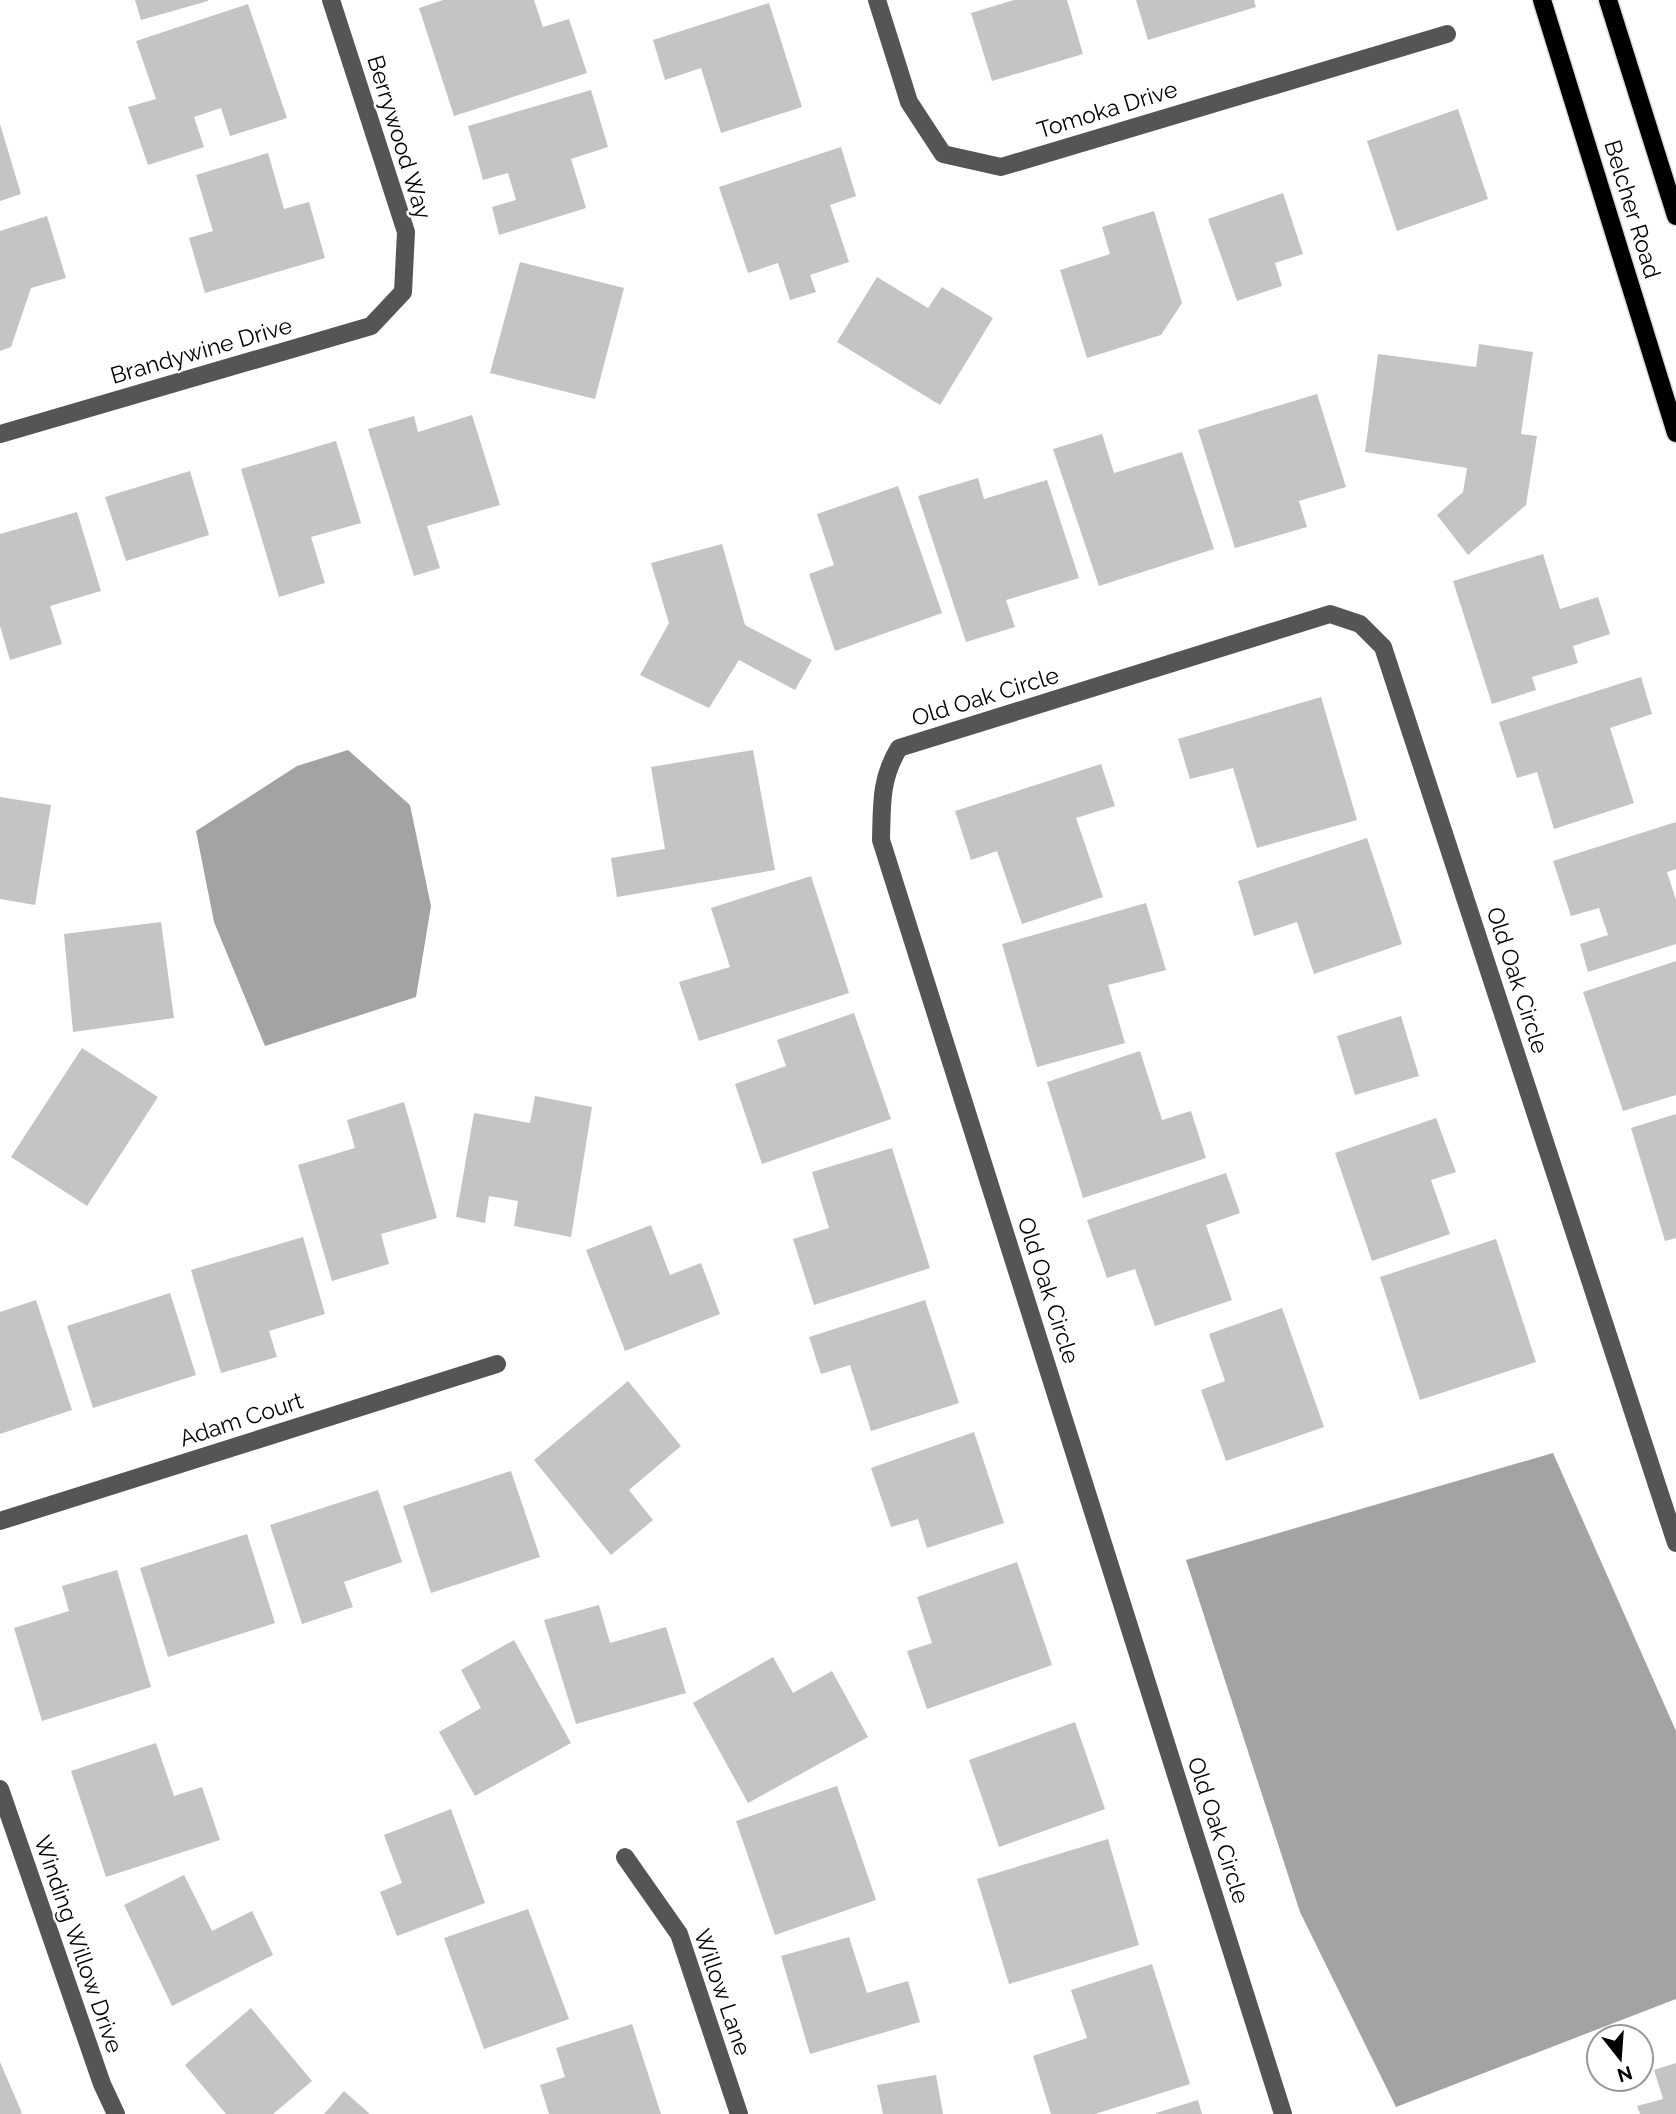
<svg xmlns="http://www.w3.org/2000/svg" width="1676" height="2114" font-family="Raleway,sans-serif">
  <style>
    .water { fill: #a3a3a3 }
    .building { fill: #c4c4c4 }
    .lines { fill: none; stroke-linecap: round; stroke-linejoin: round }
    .major-casing { stroke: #dbdbdb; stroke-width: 21 }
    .minor { stroke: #555; stroke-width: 18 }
    .major { stroke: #000; stroke-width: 18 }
    .labels { text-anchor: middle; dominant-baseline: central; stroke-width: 5; stroke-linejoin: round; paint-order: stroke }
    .street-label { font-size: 23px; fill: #000; stroke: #fff }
  </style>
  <rect width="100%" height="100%" fill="#fff"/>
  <path class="water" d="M 348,750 L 410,805 L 431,906 L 416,997 L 265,1046 L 214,922 L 196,831 L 297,766 Z
    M 1553,1453 L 1676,1731 L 1676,1999 L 1396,2107 L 1300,1912 L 1186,1560 Z"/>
  <path class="building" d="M 135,0 L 208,0 L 208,1 L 141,20 Z
    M 443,0 L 534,0 L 543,27 L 569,19 L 587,73 L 454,116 L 419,8 Z
    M 1014,0 L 1067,0 L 1083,54 L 992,81 L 971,13 Z
    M 1136,0 L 1254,0 L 1256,7 L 1148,40 Z
    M 769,3 L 802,107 L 721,133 L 701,68 L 665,80 L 653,40 Z
    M 248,4 L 287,118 L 230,136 L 221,108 L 194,117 L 204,147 L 148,165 L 128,107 L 156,99 L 136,41 Z
    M 591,90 L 608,147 L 571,159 L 586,208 L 499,235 L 492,207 L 516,200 L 508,173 L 483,180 L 468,126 Z
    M 1458,109 L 1488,199 L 1397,231 L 1367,141 Z
    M 0,124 L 21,194 L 0,201 Z
    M 841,147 L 856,196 L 830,205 L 849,262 L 810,275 L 816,292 L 790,300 L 778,263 L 748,273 L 719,187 Z
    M 268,153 L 284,209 L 309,202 L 325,258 L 205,293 L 189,238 L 213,231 L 196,175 Z
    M 1283,193 L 1303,254 L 1275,263 L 1282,286 L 1237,301 L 1208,219 Z
    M 1154,211 L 1182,303 L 1161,335 L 1087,358 L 1060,270 L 1110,254 L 1102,227 Z
    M 47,216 L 66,278 L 31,288 L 11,347 L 0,351 L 0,231 Z
    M 520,262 L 624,288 L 595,399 L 490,373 Z
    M 877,277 L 928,308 L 942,287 L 993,318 L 940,405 L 837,342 Z
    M 1479,344 L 1533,352 L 1521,434 L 1537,436 L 1526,505 L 1468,555 L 1437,515 L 1463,492 L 1467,468 L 1365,452 L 1378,354 L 1476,367 Z
    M 1317,394 L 1346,487 L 1299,501 L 1307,527 L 1235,548 L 1198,430 Z
    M 472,415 L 500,505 L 427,526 L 440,568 L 414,576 L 368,429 L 414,416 L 418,432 Z
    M 1102,434 L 1114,473 L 1182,452 L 1214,549 L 1099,586 L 1053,449 Z
    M 336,441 L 361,523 L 311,537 L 325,583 L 279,597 L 241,469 Z
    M 190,471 L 209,535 L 126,561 L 105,497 Z
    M 978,478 L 984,499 L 1047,480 L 1079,578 L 1006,600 L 1015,627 L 966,642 L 918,496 Z
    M 898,486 L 942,613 L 835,651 L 809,574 L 834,565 L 817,514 Z
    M 77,512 L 101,591 L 50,606 L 62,644 L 10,660 L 0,626 L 0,534 Z
    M 722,544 L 745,625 L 812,660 L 795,690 L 739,660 L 709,708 L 640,675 L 669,623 L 651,563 Z
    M 1543,554 L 1560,609 L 1598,597 L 1610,634 L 1573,646 L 1578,663 L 1532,677 L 1536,690 L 1492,704 L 1453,581 Z
    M 1641,677 L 1652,714 L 1610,728 L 1634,803 L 1554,829 L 1537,772 L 1517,778 L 1499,722 Z
    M 1321,697 L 1357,820 L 1257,848 L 1233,768 L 1190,779 L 1178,739 Z
    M 753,750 L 775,870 L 617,897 L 611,858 L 665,849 L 651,767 Z
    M 1101,764 L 1115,806 L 1076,818 L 1103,897 L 1022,924 L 997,851 L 971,860 L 955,811 Z
    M 0,797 L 51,805 L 35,905 L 0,899 Z
    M 1676,822 L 1676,869 L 1667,872 L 1676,900 L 1676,944 L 1588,972 L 1580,944 L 1608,935 L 1599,908 L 1571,916 L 1553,861 Z
    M 1367,838 L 1402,944 L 1314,974 L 1297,922 L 1254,936 L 1238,881 Z
    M 811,876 L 849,993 L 699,1041 L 679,982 L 730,967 L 711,908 Z
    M 1146,903 L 1166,970 L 1108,985 L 1125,1043 L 1037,1067 L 1002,944 Z
    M 161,922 L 174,1018 L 73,1032 L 64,934 Z
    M 1676,961 L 1676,1095 L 1623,1111 L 1583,992 Z
    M 854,1013 L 891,1119 L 762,1164 L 735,1084 L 786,1066 L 777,1040 Z
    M 1401,1016 L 1419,1076 L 1355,1095 L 1337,1036 Z
    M 82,1048 L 158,1097 L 87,1206 L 11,1157 Z
    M 1140,1051 L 1162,1120 L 1191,1111 L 1206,1158 L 1083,1198 L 1047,1082 Z
    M 535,1096 L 592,1107 L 571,1237 L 514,1226 L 518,1201 L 489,1196 L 485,1223 L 456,1217 L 474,1113 L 530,1123 Z
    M 404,1102 L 437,1218 L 381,1234 L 389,1264 L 332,1281 L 298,1165 L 355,1148 L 347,1120 Z
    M 1676,1114 L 1676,1238 L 1665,1241 L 1631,1128 Z
    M 1436,1118 L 1456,1172 L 1431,1180 L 1450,1234 L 1372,1261 L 1335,1153 Z
    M 892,1148 L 930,1268 L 814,1305 L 793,1239 L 829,1228 L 812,1172 Z
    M 1226,1173 L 1240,1213 L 1206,1225 L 1232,1300 L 1155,1326 L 1135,1269 L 1107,1278 L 1087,1220 Z
    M 651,1225 L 670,1275 L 701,1263 L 720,1314 L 625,1351 L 586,1250 Z
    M 303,1237 L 325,1314 L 269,1331 L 277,1357 L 221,1373 L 191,1270 Z
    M 1496,1239 L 1536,1362 L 1420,1400 L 1380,1277 Z
    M 170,1293 L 196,1375 L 93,1408 L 67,1326 Z
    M 36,1300 L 72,1410 L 0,1434 L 0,1312 Z
    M 925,1300 L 959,1403 L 871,1431 L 850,1365 L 821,1374 L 809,1337 Z
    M 1282,1308 L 1324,1427 L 1226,1461 L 1201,1390 L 1225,1381 L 1209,1334 Z
    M 628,1381 L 681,1446 L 629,1490 L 653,1520 L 611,1555 L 534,1460 Z
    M 974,1432 L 1004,1523 L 927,1548 L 918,1519 L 891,1527 L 871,1468 Z
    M 511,1471 L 540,1557 L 431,1593 L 403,1506 Z
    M 378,1490 L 402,1562 L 344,1582 L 353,1607 L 302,1624 L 270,1525 Z
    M 247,1534 L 275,1623 L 168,1657 L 140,1568 Z
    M 1017,1562 L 1052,1665 L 927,1709 L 907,1651 L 932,1643 L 917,1597 Z
    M 117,1570 L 151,1687 L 42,1721 L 14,1628 L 69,1611 L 62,1586 Z
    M 599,1605 L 610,1643 L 666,1627 L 686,1693 L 576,1724 L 544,1620 Z
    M 514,1640 L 571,1743 L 475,1796 L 439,1732 L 481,1708 L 461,1670 Z
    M 773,1657 L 793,1693 L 832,1671 L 868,1737 L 748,1803 L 693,1703 Z
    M 1075,1722 L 1105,1809 L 999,1847 L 969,1760 Z
    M 156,1743 L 174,1796 L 202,1787 L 220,1840 L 106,1877 L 71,1771 Z
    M 837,1786 L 876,1900 L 775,1935 L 736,1821 Z
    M 451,1809 L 485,1903 L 397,1936 L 380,1892 L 402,1883 L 384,1835 Z
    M 1108,1839 L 1139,1945 L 1009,1984 L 977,1879 Z
    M 184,1875 L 212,1931 L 252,1911 L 273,1955 L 172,2006 L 124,1905 Z
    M 528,1909 L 569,2019 L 484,2049 L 444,1938 Z
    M 849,1937 L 867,1993 L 908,1981 L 920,2022 L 810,2054 L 781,1956 Z
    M 1152,1964 L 1190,2084 L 1095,2114 L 1051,2114 L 1033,2056 L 1087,2038 L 1071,1990 Z
    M 251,2008 L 312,2081 L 273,2114 L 226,2114 L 185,2065 Z
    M 632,2024 L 661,2114 L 549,2114 L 540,2085 L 565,2077 L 556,2048 Z
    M 0,2062 L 22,2113 L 20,2114 L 0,2114 Z
    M 1676,2063 L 1676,2114 L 1640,2114 L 1637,2106 L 1663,2099 L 1654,2070 Z
    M 936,2075 L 943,2114 L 883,2114 L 877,2085 Z
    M 344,2091 L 370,2114 L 324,2114 Z
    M 1198,2100 L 1202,2114 L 1156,2114 L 1156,2113 Z"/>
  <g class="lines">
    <defs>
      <path id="major" d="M 1542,0 L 1676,433
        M 1608,0 L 1676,216"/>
    </defs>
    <use href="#major" class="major-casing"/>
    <path class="minor" d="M 877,0 L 909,102 L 943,154 L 1001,167 L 1447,34
      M 0,434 L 371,326 L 403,292 L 406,232 L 331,0
      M 0,1521 L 497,1364
      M 0,1789 L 102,2084 L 116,2114
      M 625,1857 L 679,1934 L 739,2114
      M 1283,2114 L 881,840 C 882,805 880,779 899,748 L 1330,614 L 1360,624 L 1383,647 L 1676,1543"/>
    <use href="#major" class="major"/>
  </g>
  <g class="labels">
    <g class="street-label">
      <text transform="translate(1107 109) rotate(-17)">Tomoka Drive</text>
      <text transform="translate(400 137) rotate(73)">Berrywood Way</text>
      <text transform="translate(1633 209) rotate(73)">Belcher Road</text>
      <text transform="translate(201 350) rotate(-16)">Brandywine Drive</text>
      <text transform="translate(985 696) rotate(-17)">Old Oak Circle</text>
      <text transform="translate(1518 980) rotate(72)">Old Oak Circle</text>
      <text transform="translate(1049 1290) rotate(72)">Old Oak Circle</text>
      <text transform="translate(241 1419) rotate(-18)">Adam Court</text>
      <text transform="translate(1219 1830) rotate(72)">Old Oak Circle</text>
      <text transform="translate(79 1944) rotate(71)">Winding Willow Drive</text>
      <text transform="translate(723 1992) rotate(71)">Willow Lane</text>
    </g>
  </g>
  <g transform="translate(1620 2058) rotate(163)"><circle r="33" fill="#ffffff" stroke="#999999" stroke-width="2"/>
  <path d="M0-5L12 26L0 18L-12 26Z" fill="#000000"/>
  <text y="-10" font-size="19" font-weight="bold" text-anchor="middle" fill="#000000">N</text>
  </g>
</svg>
